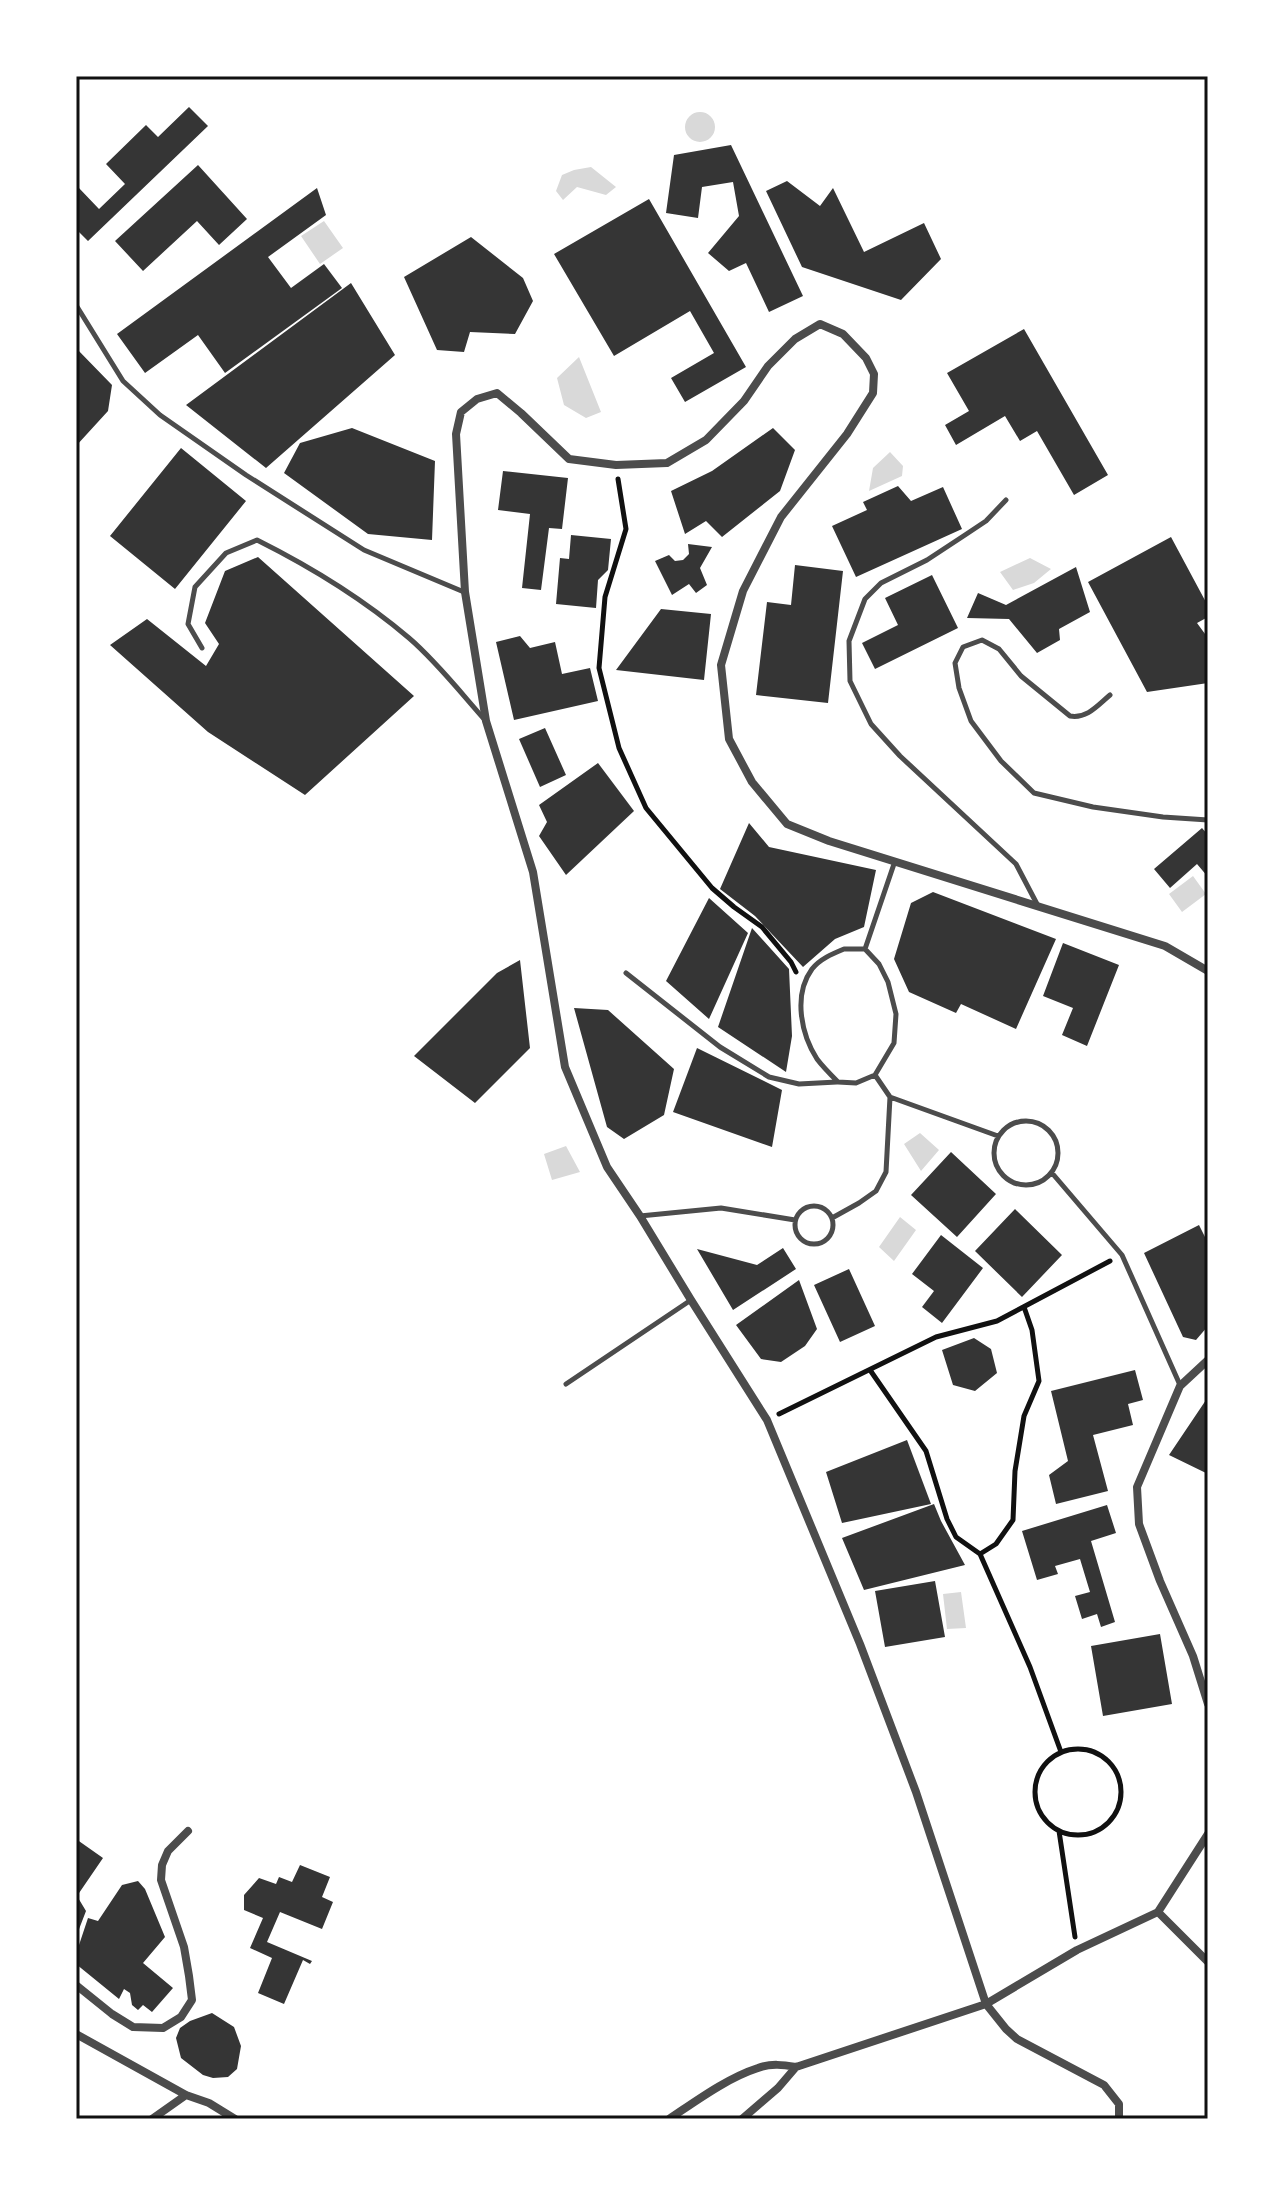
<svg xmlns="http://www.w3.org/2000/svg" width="1284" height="2195" font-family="Ubuntu,sans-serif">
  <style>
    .water { fill: #d9d9d9 }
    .building { fill: #353535 }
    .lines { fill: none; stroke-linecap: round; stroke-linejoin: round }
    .path { stroke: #111; stroke-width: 5 }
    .service { stroke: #4c4c4c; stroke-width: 5 }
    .minor { stroke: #4c4c4c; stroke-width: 8 }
    .neatline { fill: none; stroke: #111; stroke-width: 3 }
  </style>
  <rect width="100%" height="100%" fill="#fff"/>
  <path class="water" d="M685 127a15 15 0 1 1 30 0a15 15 0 1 1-30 0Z
    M 591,167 L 616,187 L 606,195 L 577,187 L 563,200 L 556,191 L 562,175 L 574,170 Z
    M 324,221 L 343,248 L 320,264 L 301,236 Z
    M 579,357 L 601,412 L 586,418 L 564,405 L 557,378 Z
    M 890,452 L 903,466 L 902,476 L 869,491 L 873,468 Z
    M 1030,558 L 1051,569 L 1034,583 L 1013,590 L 1000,572 Z
    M 1193,876 L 1206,894 L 1182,912 L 1169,894 Z
    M 920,1133 L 939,1150 L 921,1171 L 904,1144 Z
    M 566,1146 L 580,1172 L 552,1180 L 544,1154 Z
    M 900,1217 L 916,1230 L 894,1261 L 879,1247 Z
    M 961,1592 L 966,1628 L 947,1629 L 943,1594 Z"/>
  <path class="building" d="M 189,107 L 208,126 L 88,241 L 76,229 L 76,189 L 78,187 L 99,209 L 125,184 L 106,164 L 146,125 L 158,137 Z
    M 731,145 L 803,296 L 769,312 L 746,263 L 729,271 L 708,253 L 739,216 L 733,182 L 702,187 L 698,218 L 666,213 L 674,155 Z
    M 198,165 L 247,219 L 219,245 L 197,221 L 143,271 L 115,241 Z
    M 787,181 L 820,206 L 833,188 L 864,252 L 924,223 L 941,259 L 901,300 L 802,267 L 766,191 Z
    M 317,188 L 326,215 L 268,257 L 291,288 L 324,264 L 342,288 L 225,373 L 198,335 L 145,373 L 117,334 Z
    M 649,199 L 746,367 L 685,402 L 671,378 L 714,353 L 690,311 L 614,356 L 554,254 Z
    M 471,237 L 523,278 L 533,301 L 515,334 L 470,332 L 464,352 L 437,350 L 404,277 Z
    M 351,283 L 395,355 L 266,468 L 186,405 Z
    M 1024,329 L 1108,475 L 1074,495 L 1037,431 L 1020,441 L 1005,416 L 956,445 L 945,425 L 969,411 L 947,373 Z
    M 76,348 L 112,385 L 108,411 L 76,446 Z
    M 352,428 L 435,461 L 432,540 L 368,534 L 284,473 L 300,443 Z
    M 773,428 L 795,450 L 780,491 L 722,537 L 706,521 L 685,534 L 671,491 L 712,471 Z
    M 181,448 L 246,501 L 175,589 L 110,536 Z
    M 503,471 L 568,478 L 562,529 L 549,528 L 541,590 L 522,588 L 530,514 L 498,510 Z
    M 898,486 L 911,501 L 943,487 L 962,529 L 856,577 L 832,526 L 867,510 L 863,502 Z
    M 571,535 L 611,539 L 608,570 L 598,580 L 596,608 L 556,604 L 560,558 L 569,559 Z
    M 1171,537 L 1208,606 L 1208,617 L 1197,623 L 1208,638 L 1208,683 L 1147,692 L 1088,582 Z
    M 688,544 L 712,547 L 700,568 L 707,585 L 696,593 L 689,584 L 672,595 L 655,561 L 669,555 L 675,561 L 683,560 L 689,554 Z
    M 258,557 L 414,696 L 305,795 L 208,732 L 110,645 L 147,619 L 206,666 L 219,644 L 205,623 L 225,571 Z
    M 795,565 L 843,571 L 828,703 L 756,695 L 767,602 L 791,605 Z
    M 1076,567 L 1090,612 L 1059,629 L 1060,640 L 1037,653 L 1009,619 L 967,618 L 978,593 L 1006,605 Z
    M 932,575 L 958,628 L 875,669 L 862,643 L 898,625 L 885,598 Z
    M 661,609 L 711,614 L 704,680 L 616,670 Z
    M 520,636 L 530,648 L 555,642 L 562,674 L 590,668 L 598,701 L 514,720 L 496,642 Z
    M 545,728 L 566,775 L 540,787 L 519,739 Z
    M 598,763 L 634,811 L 566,875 L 539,836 L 547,822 L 539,805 Z
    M 749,823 L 769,847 L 876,870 L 864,927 L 835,939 L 803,967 L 755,916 L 720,889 Z
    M 1202,828 L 1208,835 L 1208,877 L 1197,864 L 1170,888 L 1154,869 Z
    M 933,892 L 1056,939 L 1016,1029 L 961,1004 L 956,1013 L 909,992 L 894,959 L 911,903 Z
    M 709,898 L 748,933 L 709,1019 L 666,981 Z
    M 752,928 L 789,969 L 792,1036 L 786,1072 L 718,1027 Z
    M 1063,943 L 1119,965 L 1087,1046 L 1062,1035 L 1073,1008 L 1043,996 Z
    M 520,960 L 530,1048 L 475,1103 L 414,1056 L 497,973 Z
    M 574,1008 L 608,1010 L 674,1069 L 664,1115 L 624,1139 L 607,1127 Z
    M 697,1048 L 782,1090 L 772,1147 L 673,1112 Z
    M 951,1152 L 996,1194 L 957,1237 L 911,1195 Z
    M 1015,1209 L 1062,1255 L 1022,1297 L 975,1251 Z
    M 1199,1225 L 1208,1243 L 1208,1326 L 1196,1340 L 1183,1337 L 1144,1253 Z
    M 941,1235 L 983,1268 L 942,1323 L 922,1307 L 934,1291 L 912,1274 Z
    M 783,1248 L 796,1269 L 733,1310 L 697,1249 L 757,1265 Z
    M 849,1269 L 875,1326 L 840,1342 L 814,1285 Z
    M 799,1280 L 817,1329 L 805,1346 L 781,1362 L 761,1359 L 736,1325 Z
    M 974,1338 L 991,1349 L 997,1373 L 975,1391 L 953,1385 L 942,1350 Z
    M 1135,1370 L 1143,1400 L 1128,1404 L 1133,1425 L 1093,1435 L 1108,1491 L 1056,1504 L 1049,1475 L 1068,1461 L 1051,1391 Z
    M 1208,1397 L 1208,1474 L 1169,1455 Z
    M 907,1440 L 931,1504 L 842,1523 L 826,1472 Z
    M 934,1504 L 941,1521 L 965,1565 L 864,1590 L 842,1538 Z
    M 1107,1505 L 1116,1533 L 1091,1541 L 1115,1622 L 1101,1627 L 1097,1614 L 1082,1619 L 1075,1596 L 1090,1592 L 1080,1559 L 1055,1566 L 1058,1574 L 1037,1580 L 1022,1531 Z
    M 935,1581 L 945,1637 L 885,1647 L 875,1591 Z
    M 1160,1634 L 1172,1704 L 1103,1716 L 1091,1646 Z
    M 76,1839 L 103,1858 L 77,1896 L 86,1911 L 76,1937 Z
    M 300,1865 L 330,1877 L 322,1897 L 333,1902 L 322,1929 L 280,1912 L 267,1942 L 312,1961 L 310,1964 L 303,1960 L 284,2004 L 258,1993 L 272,1958 L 250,1948 L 263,1918 L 244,1910 L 244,1895 L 259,1878 L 276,1884 L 279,1877 L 292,1882 Z
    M 138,1881 L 145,1889 L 165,1937 L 143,1963 L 173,1988 L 152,2012 L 143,2005 L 138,2010 L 132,2005 L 130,1993 L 124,1989 L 119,1999 L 76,1964 L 76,1954 L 88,1918 L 98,1921 L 122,1885 Z
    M 212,2013 L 234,2027 L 241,2046 L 237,2069 L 228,2077 L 213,2078 L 203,2075 L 181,2058 L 176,2038 L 180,2028 L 190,2021 Z"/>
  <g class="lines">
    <path class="path" d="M 618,479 L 626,529 L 605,597 L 599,668 L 619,748 L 646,808 L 712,888 L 734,907 L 762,927 L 791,962 L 796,972
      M 870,1370 L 926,1451 L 947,1519 L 956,1537 L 980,1554 L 996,1544 L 1013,1520 L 1015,1471 L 1024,1416 L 1039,1381 L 1032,1330 L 1024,1307
      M 779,1414 L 936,1337 L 997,1321 L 1110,1261
      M 980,1554 L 1030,1667 L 1061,1752
      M1035 1792a43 43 0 1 1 86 0a43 43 0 1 1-86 0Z
      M 1059,1831 L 1075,1937"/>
    <path class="service" d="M 76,305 L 123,381 L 160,415 L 246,475 L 364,550 L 464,592
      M 1006,500 L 986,521 L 965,535 L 927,560 L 881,583 L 865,599 L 849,641 L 850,681 L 871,724 L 900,756 L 1016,864 L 1037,904
      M 202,648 L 188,624 L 195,587 L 226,553 L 257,540 C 311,567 362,598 409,638 C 436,661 461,693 485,720
      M 1110,695 C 1098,705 1087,719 1070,716 L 1021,676 L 999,649 L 982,640 L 963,647 L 955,663 L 959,688 L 971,721 L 1001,761 L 1034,793 L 1093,807 L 1163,817 L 1208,820
      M 844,949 L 865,949 L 879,964 L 888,982 L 896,1014 L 894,1043 L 875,1075 L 856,1083 L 838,1082 C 831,1075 823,1067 817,1059 C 801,1034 793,995 812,969 C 820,959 832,954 844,949 Z
      M 865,949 L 895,861
      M 626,973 L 720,1047 L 769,1077 L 799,1084 L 837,1082
      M 875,1075 L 890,1097 L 998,1136
      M994 1153a32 32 0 1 1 64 0a32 32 0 1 1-64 0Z
      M 1052,1173 L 1122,1255 L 1180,1385
      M795 1225a19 19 0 1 1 38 0a19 19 0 1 1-38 0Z
      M 640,1216 L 721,1208 L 795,1220
      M 832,1218 L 859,1203 L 876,1191 L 886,1172 L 890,1097
      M 566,1384 L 691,1300"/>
    <path class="minor" d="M 1208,1360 L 1180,1386 L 1137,1487 L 1139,1524 L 1160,1581 L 1193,1656 L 1208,1704
      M 1158,1912 L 1208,1962
      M 76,1985 L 112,2014 L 133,2027 L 163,2028 L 181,2017 L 192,2000 L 189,1976 L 184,1947 L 161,1880 L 162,1865 L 168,1851 L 188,1831
      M 76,2034 L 186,2095 L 209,2103 L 235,2119
      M 152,2119 L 186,2095
      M 669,2119 C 696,2101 727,2078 758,2068 C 771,2063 784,2065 796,2067 L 986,2004 L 1077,1950 L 1158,1912 L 1208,1834
      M 742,2119 L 778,2088 L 796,2067
      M 1119,2119 L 1119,2104 L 1104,2085 L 1017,2039 L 1006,2029 L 986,2004 L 916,1792 L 860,1644 L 767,1420 L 691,1300 L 640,1216 L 607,1167 L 565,1067 L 533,872 L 486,721 L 465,592 L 456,434 L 461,412 L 477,399 L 497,393 L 521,413 L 569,459 L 616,465 L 667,463 L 706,440 L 744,401 L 768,366 L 795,339 L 820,324 L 843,334 L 866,358 L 874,374 L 873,393 L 847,434 L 781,517 L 743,591 L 721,665 L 729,739 L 752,782 L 787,824 L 829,841 L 1165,946 L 1208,971"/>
  </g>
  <rect width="1284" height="2195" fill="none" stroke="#ffffff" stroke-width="156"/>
  <rect x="78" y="78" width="1128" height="2039" class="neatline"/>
</svg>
